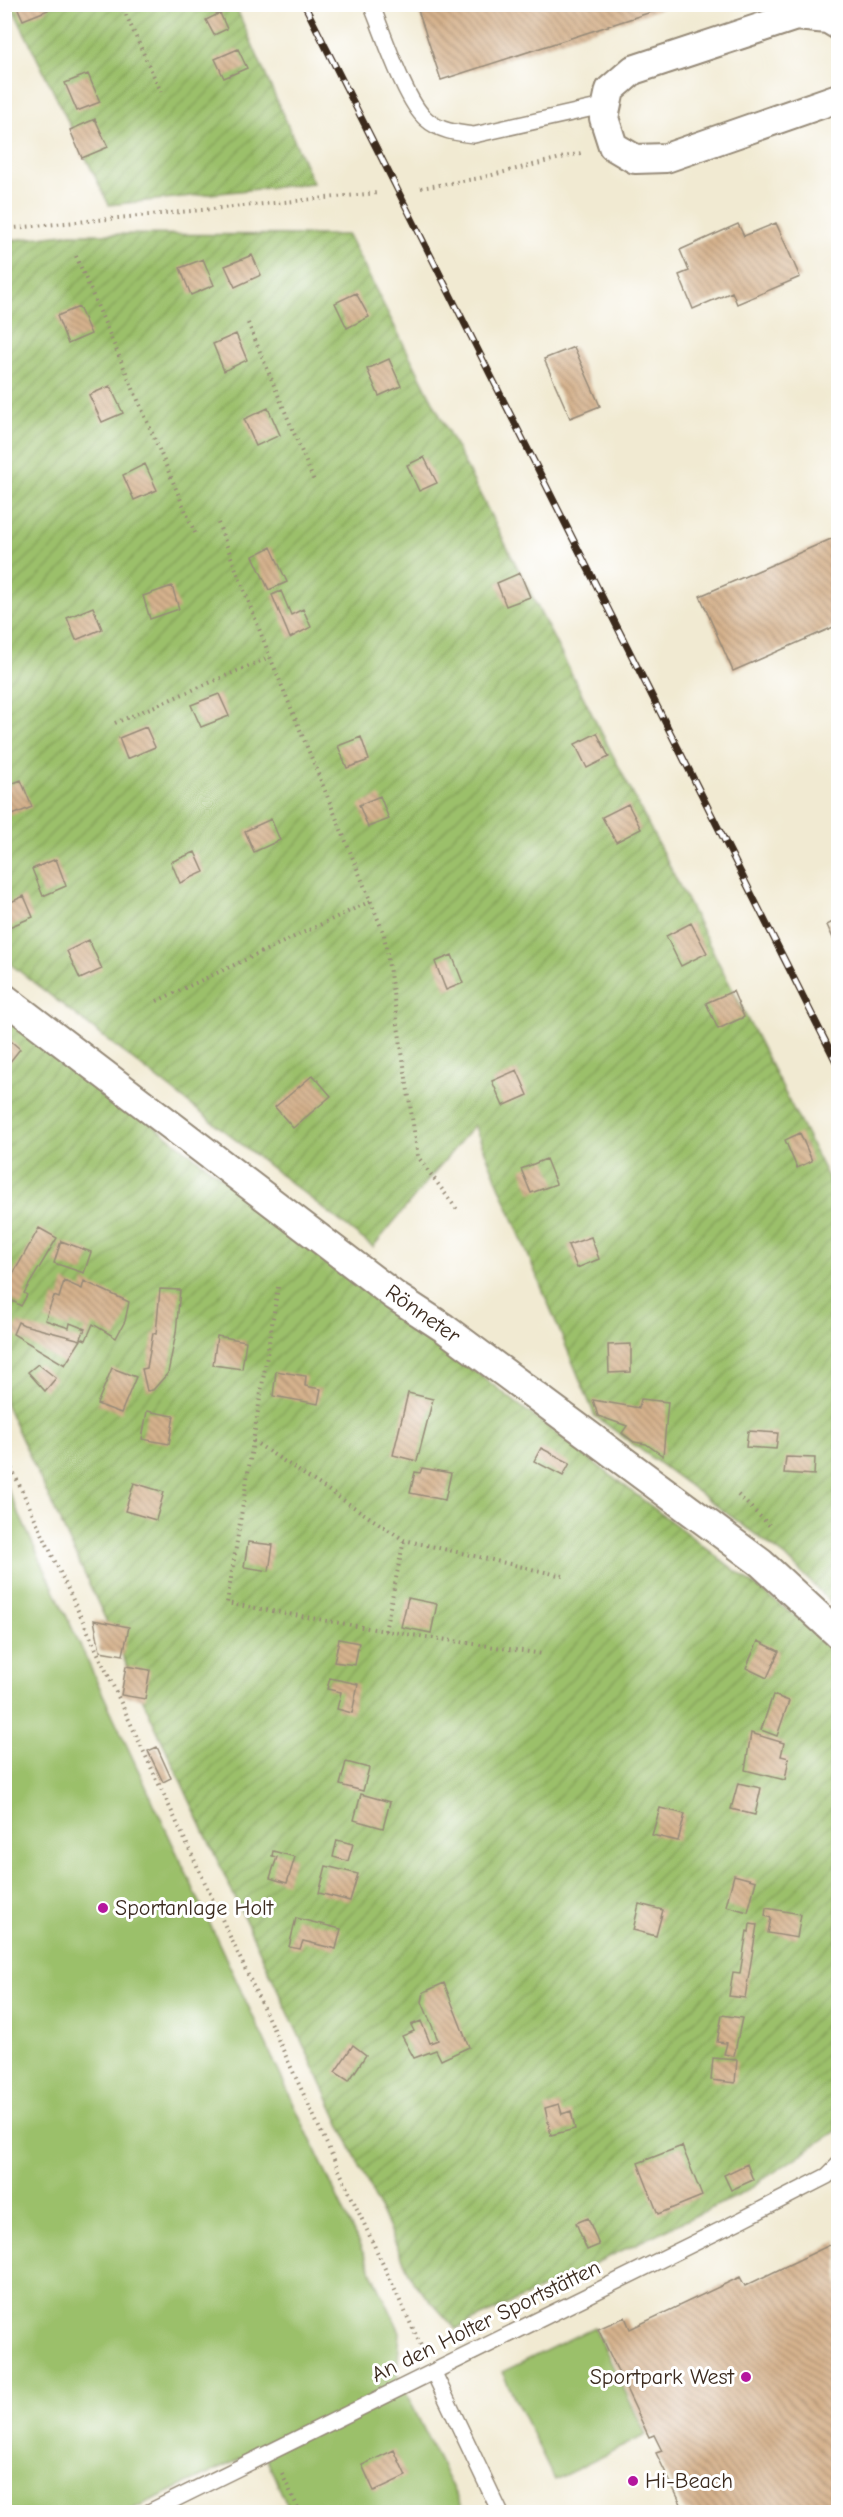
<svg xmlns="http://www.w3.org/2000/svg" width="843" height="2517" font-family="'Comic Neue',sans-serif">
  <style>
    .grass { fill: #9bc06b; stroke: #6b7544; stroke-width: 1.5 }
    .garden { fill: url(#garden-furrows); stroke: #6b7544; stroke-width: 1.5 }
    .building { fill: url(#building-back-hatch) }
    .lines { fill: none; stroke-linecap: round; stroke-linejoin: round }
    .service-casing { stroke: #968a78; stroke-width: 18 }
    .minor-casing { stroke: #968a78; stroke-width: 32 }
    .path { stroke: #968a78; stroke-width: 4; stroke-dasharray: 1.5 4.5; stroke-linecap: butt }
    .service { stroke: #fff; stroke-width: 15 }
    .minor { stroke: #fff; stroke-width: 28 }
    .rail-casing { stroke: #3b2a1e; stroke-width: 7 }
    .rail { stroke: #fff; stroke-width: 4.5; stroke-dasharray: 14; stroke-linecap: butt }
    .poi-dot { fill: #b5179e; stroke: #fff; stroke-width: 2 }
    .labels { text-anchor: middle; dominant-baseline: central; stroke-width: 6; stroke-linejoin: round; paint-order: stroke }
    .street-label { font-size: 22px; fill: #3b2a1e; stroke: #fff }
    .poi-label { font-size: 22px; fill: #3b2a1e; stroke: #fff; text-anchor: start }
  </style>
  <defs>
    <pattern id="garden-furrows" width="10" height="10" patternUnits="userSpaceOnUse" patternTransform="scale(1.5)"><rect width="10" height="10" fill="#9bc06b"/><path d="M-1 1l2-2M0 10L10 0M9 11l2-2" fill="none" stroke="#809c57"/></pattern>
    <pattern id="building-back-hatch" width="6" height="6" patternUnits="userSpaceOnUse" patternTransform="scale(1.5)"><rect width="6" height="6" fill="#d5b28d"/><path d="M-1 5l2 2M0 0l6 6M5-1l2 2" fill="none" stroke="#ae9173"/></pattern>
  </defs>
  <rect width="100%" height="100%" fill="#fff"/>
  <filter id="ink" filterUnits="userSpaceOnUse"><feTurbulence type="fractalNoise" baseFrequency=".0167" numOctaves="2"/><feDisplacementMap in="SourceGraphic" scale="12" xChannelSelector="R" yChannelSelector="G"/><feConvolveMatrix kernelMatrix="1 2 1 2 8 2 1 2 1" color-interpolation-filters="sRGB"/></filter>
  <filter id="wash" filterUnits="userSpaceOnUse"><feTurbulence type="fractalNoise" baseFrequency=".008" numOctaves="4" result="noise"/><feDisplacementMap in="SourceGraphic" scale="24" xChannelSelector="R" yChannelSelector="G"/><feGaussianBlur stdDeviation="1.35" result="paint"/><feColorMatrix in="noise" values="0 0 0 0 0 0 0 0 0 0 0 0 0 0 0 0 0 1.4 0 .05"/><feComposite in="paint" operator="in"/></filter>
  <g filter="url(#wash)">
    <rect width="100%" height="100%" fill="#f1ead2"/>
    <path class="grass" d="M 5,1484 L 400,2332 L 397,2374 L 464,2512 L 290,2512 L 262,2449 L 126,2512 L 5,2512 Z
      M 594,2327 L 646,2435 L 555,2480 L 502,2372 Z"/>
    <path class="garden" d="M 11,5 L 235,5 L 313,183 L 109,205 Z
      M 65,234 L 348,235 L 838,1197 L 838,1610 L 786,1557 L 595,1416 L 474,1125 L 373,1247 L 5,960 L 4,241 Z
      M 4,1011 L 800,1620 L 838,1658 L 836,2131 L 741,2194 L 456,2329 L 414,2283 L 5,1403 Z"/>
    <g id="blocks">
      <path class="building" d="M 16,4 L 45,4 L 48,10 L 23,20 Z
        M 416,4 L 673,4 L 673,5 L 441,80 Z
        M 220,13 L 227,29 L 214,35 L 206,20 Z
        M 238,49 L 247,68 L 224,78 L 215,59 Z
        M 88,74 L 100,102 L 77,111 L 65,83 Z
        M 95,119 L 108,147 L 82,158 L 70,130 Z
        M 776,223 L 800,277 L 737,304 L 732,292 L 693,309 L 679,275 L 689,271 L 680,250 L 738,224 L 744,236 Z
        M 252,255 L 261,275 L 235,287 L 225,266 Z
        M 203,259 L 214,285 L 191,295 L 180,268 Z
        M 356,293 L 369,317 L 347,328 L 335,303 Z
        M 79,307 L 91,334 L 68,344 L 57,316 Z
        M 236,334 L 247,360 L 224,371 L 213,344 Z
        M 574,347 L 600,406 L 570,418 L 544,359 Z
        M 389,359 L 401,386 L 379,396 L 367,369 Z
        M 110,386 L 123,413 L 102,422 L 89,395 Z
        M 268,408 L 280,435 L 256,446 L 244,419 Z
        M 424,457 L 437,483 L 419,491 L 407,465 Z
        M 145,464 L 157,490 L 134,500 L 123,475 Z
        M 838,536 L 838,625 L 733,671 L 700,596 Z
        M 271,547 L 287,582 L 269,590 L 253,556 Z
        M 520,573 L 530,597 L 506,606 L 497,583 Z
        M 172,586 L 179,609 L 150,619 L 143,596 Z
        M 281,591 L 291,615 L 303,609 L 311,627 L 290,638 L 272,595 Z
        M 93,607 L 102,629 L 76,640 L 67,618 Z
        M 219,694 L 229,716 L 201,727 L 191,705 Z
        M 146,727 L 155,747 L 127,759 L 119,738 Z
        M 597,733 L 609,757 L 587,768 L 575,744 Z
        M 361,737 L 369,760 L 347,768 L 338,746 Z
        M 21,780 L 32,807 L 10,816 L 4,802 L 4,787 Z
        M 380,796 L 389,819 L 368,827 L 359,805 Z
        M 628,804 L 641,829 L 616,842 L 602,817 Z
        M 271,819 L 280,840 L 254,852 L 245,831 Z
        M 195,852 L 204,872 L 180,883 L 171,862 Z
        M 56,859 L 66,886 L 43,896 L 32,869 Z
        M 24,896 L 33,917 L 9,927 L 4,917 L 4,905 Z
        M 838,919 L 838,949 L 827,925 Z
        M 691,923 L 707,953 L 681,966 L 666,936 Z
        M 89,940 L 102,969 L 80,979 L 67,951 Z
        M 452,955 L 463,983 L 446,990 L 435,962 Z
        M 733,991 L 744,1017 L 718,1029 L 706,1003 Z
        M 4,1035 L 20,1049 L 9,1063 L 4,1060 Z
        M 517,1070 L 528,1095 L 503,1106 L 492,1081 Z
        M 313,1075 L 331,1096 L 293,1128 L 275,1107 Z
        M 800,1133 L 812,1161 L 797,1168 L 785,1140 Z
        M 546,1159 L 556,1184 L 531,1193 L 521,1169 Z
        M 39,1228 L 57,1238 L 24,1293 L 27,1295 L 21,1306 L 4,1296 L 4,1290 Z
        M 591,1237 L 599,1259 L 577,1268 L 568,1245 Z
        M 61,1241 L 91,1252 L 84,1273 L 54,1263 Z
        M 64,1281 L 82,1289 L 84,1281 L 129,1302 L 125,1321 L 116,1338 L 93,1324 L 86,1340 L 81,1338 L 85,1329 L 70,1323 L 69,1328 L 45,1320 L 54,1296 L 59,1298 Z
        M 160,1289 L 180,1290 L 176,1333 L 168,1373 L 153,1390 L 147,1391 L 142,1369 L 147,1368 L 153,1333 L 156,1334 Z
        M 18,1322 L 24,1325 L 81,1340 L 65,1365 L 13,1334 Z
        M 217,1336 L 246,1341 L 242,1369 L 213,1365 Z
        M 631,1344 L 631,1372 L 609,1373 L 608,1345 Z
        M 38,1364 L 56,1378 L 45,1391 L 28,1372 Z
        M 112,1368 L 136,1377 L 121,1413 L 97,1404 Z
        M 276,1371 L 306,1376 L 305,1386 L 321,1389 L 318,1404 L 273,1396 Z
        M 408,1393 L 433,1399 L 417,1461 L 393,1455 Z
        M 641,1399 L 668,1402 L 663,1456 L 646,1444 L 634,1442 L 622,1433 L 627,1426 L 598,1416 L 593,1400 L 639,1408 Z
        M 147,1411 L 174,1416 L 169,1444 L 142,1439 Z
        M 748,1431 L 778,1433 L 776,1449 L 746,1447 Z
        M 541,1448 L 570,1463 L 563,1476 L 534,1461 Z
        M 786,1457 L 815,1458 L 814,1475 L 784,1473 Z
        M 422,1468 L 451,1473 L 445,1500 L 410,1493 L 415,1472 L 420,1473 Z
        M 134,1483 L 164,1492 L 156,1520 L 125,1511 Z
        M 248,1542 L 273,1545 L 269,1571 L 244,1567 Z
        M 408,1598 L 437,1604 L 431,1633 L 401,1627 Z
        M 94,1620 L 129,1627 L 123,1655 L 100,1651 Z
        M 339,1639 L 359,1643 L 355,1665 L 334,1662 Z
        M 758,1641 L 779,1651 L 767,1678 L 746,1668 Z
        M 126,1666 L 150,1670 L 145,1699 L 121,1695 Z
        M 330,1678 L 358,1684 L 352,1713 L 337,1709 L 341,1692 L 327,1689 Z
        M 773,1695 L 789,1701 L 777,1736 L 761,1730 Z
        M 751,1733 L 784,1743 L 781,1756 L 789,1758 L 785,1780 L 745,1770 Z
        M 157,1747 L 171,1778 L 163,1782 L 148,1751 Z
        M 346,1762 L 369,1768 L 363,1791 L 340,1785 Z
        M 738,1783 L 761,1788 L 755,1815 L 731,1809 Z
        M 361,1794 L 390,1802 L 383,1828 L 354,1820 Z
        M 660,1808 L 685,1814 L 678,1841 L 652,1835 Z
        M 337,1840 L 353,1844 L 348,1861 L 333,1857 Z
        M 273,1851 L 295,1857 L 287,1883 L 270,1878 L 277,1857 L 272,1856 Z
        M 326,1866 L 358,1874 L 350,1901 L 319,1893 Z
        M 734,1875 L 756,1881 L 748,1912 L 726,1906 Z
        M 639,1904 L 663,1910 L 656,1936 L 633,1930 Z
        M 766,1908 L 801,1914 L 797,1938 L 768,1933 L 771,1918 L 765,1916 Z
        M 296,1918 L 341,1929 L 336,1949 L 303,1941 L 300,1949 L 289,1947 Z
        M 750,1924 L 757,1925 L 745,1998 L 729,1996 L 733,1972 L 740,1973 L 747,1931 L 749,1932 Z
        M 444,1983 L 469,2047 L 441,2060 L 436,2050 L 414,2058 L 402,2036 L 414,2031 L 411,2025 L 421,2021 L 430,2043 L 438,2040 L 422,2002 L 424,1992 Z
        M 722,2015 L 742,2018 L 734,2056 L 724,2054 L 727,2043 L 717,2042 Z
        M 353,2045 L 366,2055 L 349,2081 L 335,2072 Z
        M 713,2058 L 737,2060 L 735,2083 L 711,2080 Z
        M 559,2104 L 562,2114 L 571,2111 L 575,2129 L 551,2135 L 545,2108 Z
        M 682,2146 L 702,2196 L 658,2214 L 638,2163 Z
        M 747,2164 L 753,2180 L 731,2190 L 724,2175 Z
        M 588,2218 L 599,2245 L 587,2250 L 576,2223 Z
        M 838,2241 L 838,2512 L 685,2512 L 656,2453 L 662,2451 L 654,2435 L 649,2437 L 598,2329 L 625,2317 L 630,2329 L 740,2277 L 745,2286 Z
        M 394,2450 L 406,2476 L 374,2491 L 362,2465 Z"/>
    </g>
  </g>
  <g filter="url(#ink)">
    <use href="#blocks" fill-opacity="0" stroke="#968a78" stroke-width="1.5"/>
    <g class="lines">
      <defs>
        <path id="service" d="M 371,4 C 383,32 405,101 426,119 C 439,131 457,133 474,135 L 607,105
          M 434,2373 L 500,2512
          M 149,2512 L 743,2219 L 827,2176 L 838,2165"/>
        <path id="minor" d="M 838,25 L 828,19 L 796,16 L 633,70 L 610,90 L 604,118 L 613,146 L 635,159 L 666,158 L 838,98
          M 4,998 L 395,1296 L 444,1328 L 761,1563 L 838,1634"/>
      </defs>
      <use href="#service" class="service-casing"/>
      <use href="#minor" class="minor-casing"/>
      <path class="path" d="M 121,4 L 161,92
        M 421,188 L 480,178 L 581,153
        M 4,229 L 378,193
        M 76,256 L 195,533
        M 248,323 L 314,481
        M 218,523 L 270,657 L 384,934 L 418,1157 L 458,1211
        M 115,723 L 270,657
        M 157,1001 L 371,901
        M 278,1287 L 227,1603 L 385,1631 L 543,1654
        M 253,1441 L 404,1540 L 567,1577
        M 4,1452 L 422,2348
        M 738,1495 L 770,1526
        M 385,1631 L 404,1540
        M 282,2474 L 300,2512"/>
      <use href="#service" class="service"/>
      <use href="#minor" class="minor"/>
      <defs>
        <path id="rail" d="M 304,4 L 838,1066"/>
      </defs>
      <use href="#rail" class="rail-casing"/>
      <use href="#rail" class="rail"/>
    </g>
  </g>
  <g class="poi-dot">
    <circle cx="103" cy="1908" r="6"/>
    <circle cx="746" cy="2377" r="6"/>
    <circle cx="633" cy="2481" r="6"/>
  </g>
  <g class="labels">
    <g class="street-label">
      <text transform="translate(423 1314) rotate(35)">Rönneter</text>
      <text transform="translate(486 2321) rotate(-26)">An den Holter Sportstätten</text>
    </g>
    <g class="poi-label">
      <text x="115" y="1908">Sportanlage Holt</text>
      <text x="734" y="2377" text-anchor="end">Sportpark West</text>
      <text x="645" y="2481">Hi-Beach</text>
    </g>
  </g>
  <rect width="843" height="2517" fill="none" stroke="#fff" stroke-width="24"/>
</svg>
